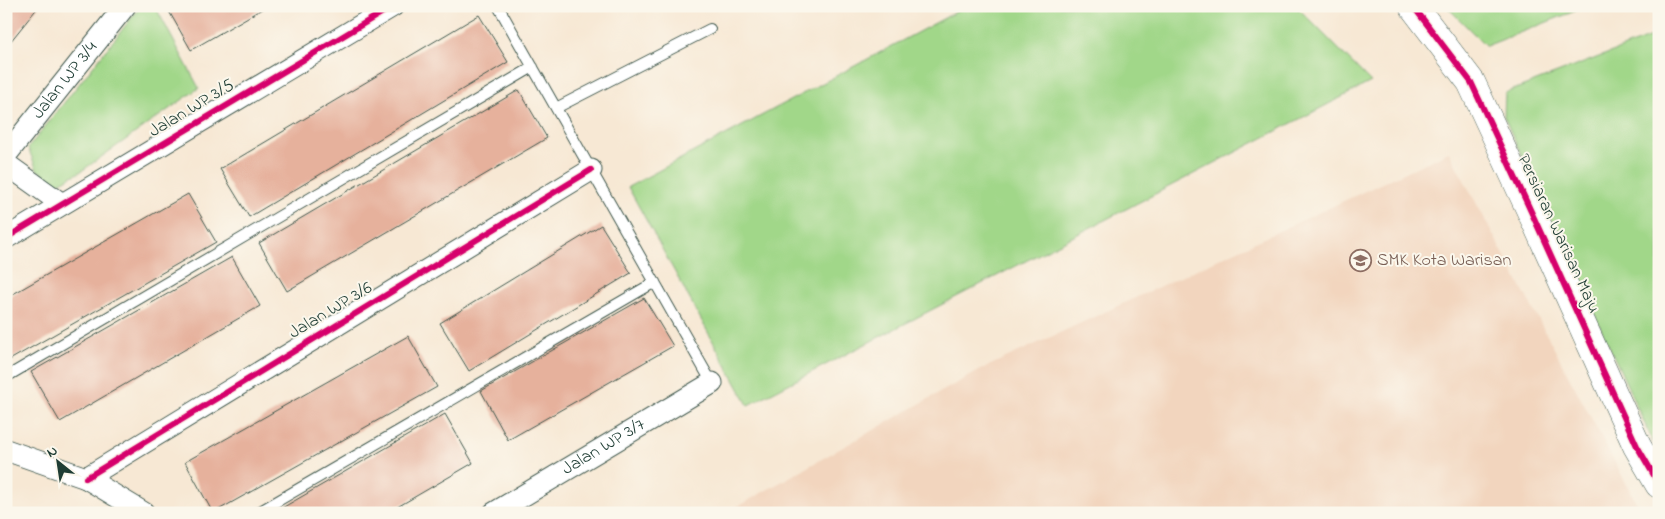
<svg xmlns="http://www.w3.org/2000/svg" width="1665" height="519" font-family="'Indie Flower',sans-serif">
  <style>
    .built { fill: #f2d5be }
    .green { fill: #a1d789; stroke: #608a5e }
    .building { fill: #e6b19c }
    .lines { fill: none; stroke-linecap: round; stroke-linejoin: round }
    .lane-casing { stroke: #3f574c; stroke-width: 12 }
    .street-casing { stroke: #3f574c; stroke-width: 23 }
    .secondary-casing { stroke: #3f574c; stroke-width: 29 }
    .lane { stroke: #fff; stroke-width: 10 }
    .street { stroke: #fff; stroke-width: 21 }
    .secondary { stroke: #fff; stroke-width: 28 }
    .cycleway-casing { stroke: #fbf7ec; stroke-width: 9 }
    .cycleway { stroke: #d6006c; stroke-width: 6 }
    .labels { text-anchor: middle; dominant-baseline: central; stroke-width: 4; stroke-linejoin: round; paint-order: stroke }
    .street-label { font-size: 18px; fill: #1f3d34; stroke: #fbf7ec }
    .education-label { font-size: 18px; fill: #785e54; stroke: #fbf7ec; text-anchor: start }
  </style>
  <rect width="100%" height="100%" fill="#fbf7ec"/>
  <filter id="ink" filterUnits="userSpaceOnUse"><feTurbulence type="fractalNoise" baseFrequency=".02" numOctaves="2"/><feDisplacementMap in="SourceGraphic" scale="10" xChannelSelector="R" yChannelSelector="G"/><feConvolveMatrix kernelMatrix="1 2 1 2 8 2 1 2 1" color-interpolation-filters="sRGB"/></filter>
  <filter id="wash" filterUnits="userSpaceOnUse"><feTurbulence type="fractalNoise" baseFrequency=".0096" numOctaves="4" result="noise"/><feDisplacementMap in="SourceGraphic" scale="20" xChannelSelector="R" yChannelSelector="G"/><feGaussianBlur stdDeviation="1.12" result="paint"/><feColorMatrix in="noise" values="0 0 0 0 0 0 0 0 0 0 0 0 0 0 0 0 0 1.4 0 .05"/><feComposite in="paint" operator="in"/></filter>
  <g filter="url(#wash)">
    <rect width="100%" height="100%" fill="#f7e8d4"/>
    <path class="built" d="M 1449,152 L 1642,513 L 726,513 L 980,370 Z"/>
    <path class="green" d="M 141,6 L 155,6 L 199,88 L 80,172 L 57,184 L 37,170 L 28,148 Z
      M 967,6 L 1296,6 L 1371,82 L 748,405 L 628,187 Z
      M 1446,6 L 1588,6 L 1486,46 Z
      M 1659,34 L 1659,455 L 1504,117 L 1505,93 Z"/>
    <g id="blocks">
      <path class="building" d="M 6,6 L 39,6 L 6,47 Z
        M 166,6 L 267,6 L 191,50 Z
        M 479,15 L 508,62 L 249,217 L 220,169 Z
        M 519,90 L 547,138 L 287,291 L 259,243 Z
        M 188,194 L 216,242 L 6,362 L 6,298 Z
        M 601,225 L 631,273 L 469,371 L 440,323 Z
        M 232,257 L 260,306 L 60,422 L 31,372 Z
        M 644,298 L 673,346 L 508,440 L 481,391 Z
        M 408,336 L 437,387 L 213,513 L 185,462 Z
        M 445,414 L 473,463 L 387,513 L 284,513 L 282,508 Z"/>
    </g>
  </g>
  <g filter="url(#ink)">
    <use href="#blocks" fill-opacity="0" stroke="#3f574c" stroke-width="1"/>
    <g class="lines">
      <defs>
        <path id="lane" d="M 498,6 L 712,383
          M 556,108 L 710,29
          M 6,377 L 533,67
          M 257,513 L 655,282"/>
        <g id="street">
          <path id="s1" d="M 6,155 L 125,6"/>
          <path d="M 6,164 L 62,204"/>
          <path d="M 6,238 L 393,6"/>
          <path d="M 6,450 L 86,478 L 144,513"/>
          <path d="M 86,478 L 591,170"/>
          <path id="s2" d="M 494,513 L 712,383"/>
        </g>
        <path id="secondary" d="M 1413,6 L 1471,82 L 1534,218 L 1637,446 L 1659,484"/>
      </defs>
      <use href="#lane" class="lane-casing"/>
      <use href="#street" class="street-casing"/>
      <use href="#secondary" class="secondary-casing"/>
      <use href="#lane" class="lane"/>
      <use href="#street" class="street"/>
      <use href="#secondary" class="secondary"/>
      <defs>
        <path id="cycleway" d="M 1413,6 L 1471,82 L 1534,218 L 1637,446 L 1659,484
          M 6,238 L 393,6
          M 86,478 L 591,170"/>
      </defs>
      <use href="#cycleway" class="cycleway-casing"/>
      <use href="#cycleway" class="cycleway"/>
    </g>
  </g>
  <defs>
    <symbol id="school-ring" viewBox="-11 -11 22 22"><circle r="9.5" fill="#fbf7ec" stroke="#8d6e63" stroke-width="1.5"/><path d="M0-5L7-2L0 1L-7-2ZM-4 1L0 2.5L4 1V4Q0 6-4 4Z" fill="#8d6e63"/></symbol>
  </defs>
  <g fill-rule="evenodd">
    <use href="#school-ring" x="1348" y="248" width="25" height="25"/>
  </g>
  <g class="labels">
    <g class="street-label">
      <text stroke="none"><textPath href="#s1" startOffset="95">Jalan WP 3/4</textPath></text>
      <text transform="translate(192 109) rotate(-31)">Jalan WP 3/5</text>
      <text transform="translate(1558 234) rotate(65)">Persiaran Warisan Maju</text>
      <text transform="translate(331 311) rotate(-31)">Jalan WP 3/6</text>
      <text stroke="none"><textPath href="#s2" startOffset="128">Jalan WP 3/7</textPath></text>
    </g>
    <g class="education-label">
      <text x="1377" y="261">SMK Kota Warisan</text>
    </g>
  </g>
  <rect width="1665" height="519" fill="none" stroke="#fbf7ec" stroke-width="25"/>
  <g transform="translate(58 462) rotate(330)" stroke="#fbf7ec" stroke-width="4" paint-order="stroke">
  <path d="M0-4L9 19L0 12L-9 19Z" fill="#1f3d34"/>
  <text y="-8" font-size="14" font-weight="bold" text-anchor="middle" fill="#1f3d34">N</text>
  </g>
</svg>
